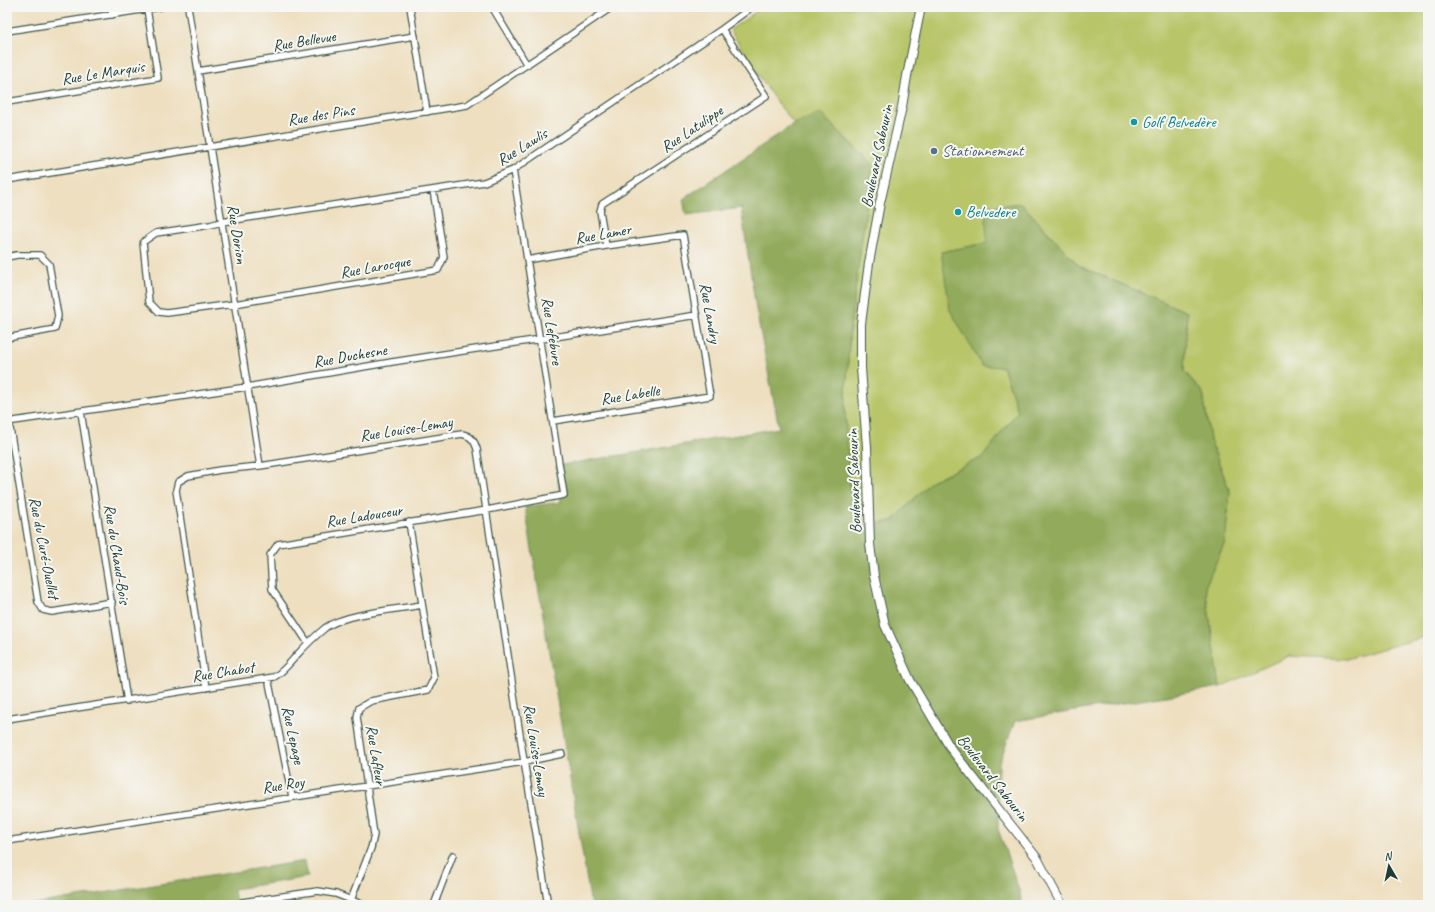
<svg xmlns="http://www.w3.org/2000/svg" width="1435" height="912" font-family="Caveat,sans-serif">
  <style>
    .green { fill: #b8c567; stroke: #6c814e }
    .forest { fill: #92aa5c; stroke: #587448 }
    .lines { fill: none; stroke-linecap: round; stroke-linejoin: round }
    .street-casing { stroke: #3e5549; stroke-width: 8 }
    .secondary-casing { stroke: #3e5549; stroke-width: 10 }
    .street { stroke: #fff; stroke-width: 5.5 }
    .secondary { stroke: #fff; stroke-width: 8 }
    .culture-dot { fill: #0f9aa8; stroke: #f6f6f2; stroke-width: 1.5 }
    .service-dot { fill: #5c6f8a; stroke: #f6f6f2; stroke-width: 1.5 }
    .labels { text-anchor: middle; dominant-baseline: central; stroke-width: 4; stroke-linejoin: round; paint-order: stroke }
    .street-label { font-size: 16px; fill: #1f3d34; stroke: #f6f6f2 }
    .culture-label { font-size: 16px; fill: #0d838f; stroke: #f6f6f2; text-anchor: start }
    .service-label { font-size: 16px; fill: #4e5e75; stroke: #f6f6f2; text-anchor: start }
  </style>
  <rect width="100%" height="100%" fill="#f6f6f2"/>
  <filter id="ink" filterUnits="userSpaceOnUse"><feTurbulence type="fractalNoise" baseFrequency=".025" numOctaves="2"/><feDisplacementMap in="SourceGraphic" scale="8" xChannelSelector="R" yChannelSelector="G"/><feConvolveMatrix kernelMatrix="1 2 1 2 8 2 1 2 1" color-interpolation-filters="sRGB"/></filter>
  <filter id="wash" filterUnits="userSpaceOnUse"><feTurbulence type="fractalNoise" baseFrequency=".012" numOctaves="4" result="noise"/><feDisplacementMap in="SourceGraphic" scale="16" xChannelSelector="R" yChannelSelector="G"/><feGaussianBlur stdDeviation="0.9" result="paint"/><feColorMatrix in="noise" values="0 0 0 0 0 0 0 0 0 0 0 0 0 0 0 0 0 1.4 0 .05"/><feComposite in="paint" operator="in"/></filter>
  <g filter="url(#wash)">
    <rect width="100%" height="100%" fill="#eedfc0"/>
    <path class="green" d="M 760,7 L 1428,7 L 1428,636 L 1346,659 L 1289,656 L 1220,687 L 1205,587 L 1225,542 L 1230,492 L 1210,440 L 1203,393 L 1184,371 L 1187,312 L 1079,266 L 1021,203 L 987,243 L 941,252 L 1003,367 L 1018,411 L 983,457 L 931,481 L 893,521 L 856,527 L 852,512 L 845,411 L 850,328 L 861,245 L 873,165 L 820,113 L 794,124 L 773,97 L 730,30 L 760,9 Z"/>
    <path class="forest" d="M 820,113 L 873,165 L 861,245 L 850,328 L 845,411 L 852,512 L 856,526 L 893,521 L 931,481 L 983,457 L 1018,411 L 1003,367 L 982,366 L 950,310 L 941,252 L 987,243 L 985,207 L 1021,203 L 1079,266 L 1187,312 L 1184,371 L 1203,393 L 1210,440 L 1230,492 L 1225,542 L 1205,587 L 1220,687 L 1015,721 L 999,763 L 998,829 L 1020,893 L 1022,905 L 591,905 L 525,507 L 561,502 L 556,466 L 779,428 L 756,309 L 741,208 L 686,215 L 683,199 L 794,124 Z
      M 305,861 L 308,877 L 234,889 L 236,905 L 27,905 Z"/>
  </g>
  <g filter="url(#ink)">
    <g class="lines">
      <defs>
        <path id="street" d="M 111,7 L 112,15
          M 188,7 L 260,466
          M 410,7 L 427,112
          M 492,7 L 527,65
          M 7,31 L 160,7
          M 198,71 L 415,36
          M 7,102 L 158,78 L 147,9
          M 7,180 L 467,105 L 612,7
          M 433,190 L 444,257 L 438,270 L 234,304 L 167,313 L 159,312 L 149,302 L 143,242 L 156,233 L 210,225 L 221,222 L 484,182 L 513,170 L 722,29 L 748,10 L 749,7
          M 606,246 L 600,211 L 602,204 L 766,96 L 722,29
          M 7,257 L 17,255 L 40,255 L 49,264 L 58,316 L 55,329 L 7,338
          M 527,260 L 606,246 L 683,235 L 710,396 L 553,421
          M 81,412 L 127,701
          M 7,422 L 247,387 L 392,362 L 697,315
          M 9,422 L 38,602 L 43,610 L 52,612 L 112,602
          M 308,643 L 272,589 L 270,555 L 278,544 L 487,510 L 564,495 L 513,170
          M 268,678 L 292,797
          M 206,688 L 176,490 L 178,482 L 188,476 L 220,470 L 260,466 L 462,434 C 471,436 474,440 477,449 L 523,755 L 548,905
          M 7,719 L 274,677 C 283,672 289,664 296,656 C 305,646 314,637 325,628 C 343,614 398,609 422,605
          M 7,841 L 524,762 L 562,754
          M 351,900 L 371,848 L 374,835 L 357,717 L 359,708 L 371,701 L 428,690 L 434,678 L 409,522
          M 242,902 L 318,891 L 336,894 L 364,905
          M 434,905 L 453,855"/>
        <path id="secondary" d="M 921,7 L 907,76 L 902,107 L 880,203 L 869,263 L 861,324 L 861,368 L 867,447 L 870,544 L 874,576 L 885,625 L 910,680 L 951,749 L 1037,858 L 1062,905"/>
      </defs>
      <use href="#street" class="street-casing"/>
      <use href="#secondary" class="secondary-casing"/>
      <use href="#street" class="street"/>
      <use href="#secondary" class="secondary"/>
    </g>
  </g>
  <g class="culture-dot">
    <circle cx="1134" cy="122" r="4"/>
    <circle cx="958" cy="212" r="4"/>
  </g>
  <circle class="service-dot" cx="934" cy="151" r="4"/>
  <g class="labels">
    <g class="street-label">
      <text transform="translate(304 41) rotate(-9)">Rue Bellevue</text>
      <text transform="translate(103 73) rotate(-9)">Rue Le Marquis</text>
      <text transform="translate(321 115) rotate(-9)">Rue des Pins</text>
      <text transform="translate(692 129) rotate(-34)">Rue Latulippe</text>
      <text transform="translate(522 147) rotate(-32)">Rue Lawlis</text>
      <text transform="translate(877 156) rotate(-78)">Boulevard Sabourin</text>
      <text transform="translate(237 234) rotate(81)">Rue Dorion</text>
      <text transform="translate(603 234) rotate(-10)">Rue Lamer</text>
      <text transform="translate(375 267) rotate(-10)">Rue Larocque</text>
      <text transform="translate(710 313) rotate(80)">Rue Landry</text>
      <text transform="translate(552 331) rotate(81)">Rue Lefebvre</text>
      <text transform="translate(350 356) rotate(-10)">Rue Duchesne</text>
      <text transform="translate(630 395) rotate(-9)">Rue Labelle</text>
      <text transform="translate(406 429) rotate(-9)">Rue Louise-Lemay</text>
      <text transform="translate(854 481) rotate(-92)">Boulevard Sabourin</text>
      <text transform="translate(364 516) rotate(-9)">Rue Ladouceur</text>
      <text transform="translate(44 548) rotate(79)">Rue du Curé-Ouellet</text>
      <text transform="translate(117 554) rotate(81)">Rue du Chaud-Bois</text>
      <text transform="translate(223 672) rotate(-9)">Rue Chabot</text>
      <text transform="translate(293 735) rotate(78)">Rue Lepage</text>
      <text transform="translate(536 750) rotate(81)">Rue Louise-Lemay</text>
      <text transform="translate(376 755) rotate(81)">Rue Lafleur</text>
      <text transform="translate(993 778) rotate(52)">Boulevard Sabourin</text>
      <text transform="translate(283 785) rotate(-9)">Rue Roy</text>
    </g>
    <g class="culture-label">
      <text x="1142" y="122">Golf Belvedère</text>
      <text x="966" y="212">Belvedere</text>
    </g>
    <g class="service-label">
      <text x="942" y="151">Stationnement</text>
    </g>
  </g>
  <rect width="1435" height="912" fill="none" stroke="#f6f6f2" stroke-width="24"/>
  <g transform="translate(1389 866) rotate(351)" stroke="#f6f6f2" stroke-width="3" paint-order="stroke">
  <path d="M0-3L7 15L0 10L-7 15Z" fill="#1f3d34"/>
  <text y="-6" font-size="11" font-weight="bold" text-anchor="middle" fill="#1f3d34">N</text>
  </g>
</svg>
